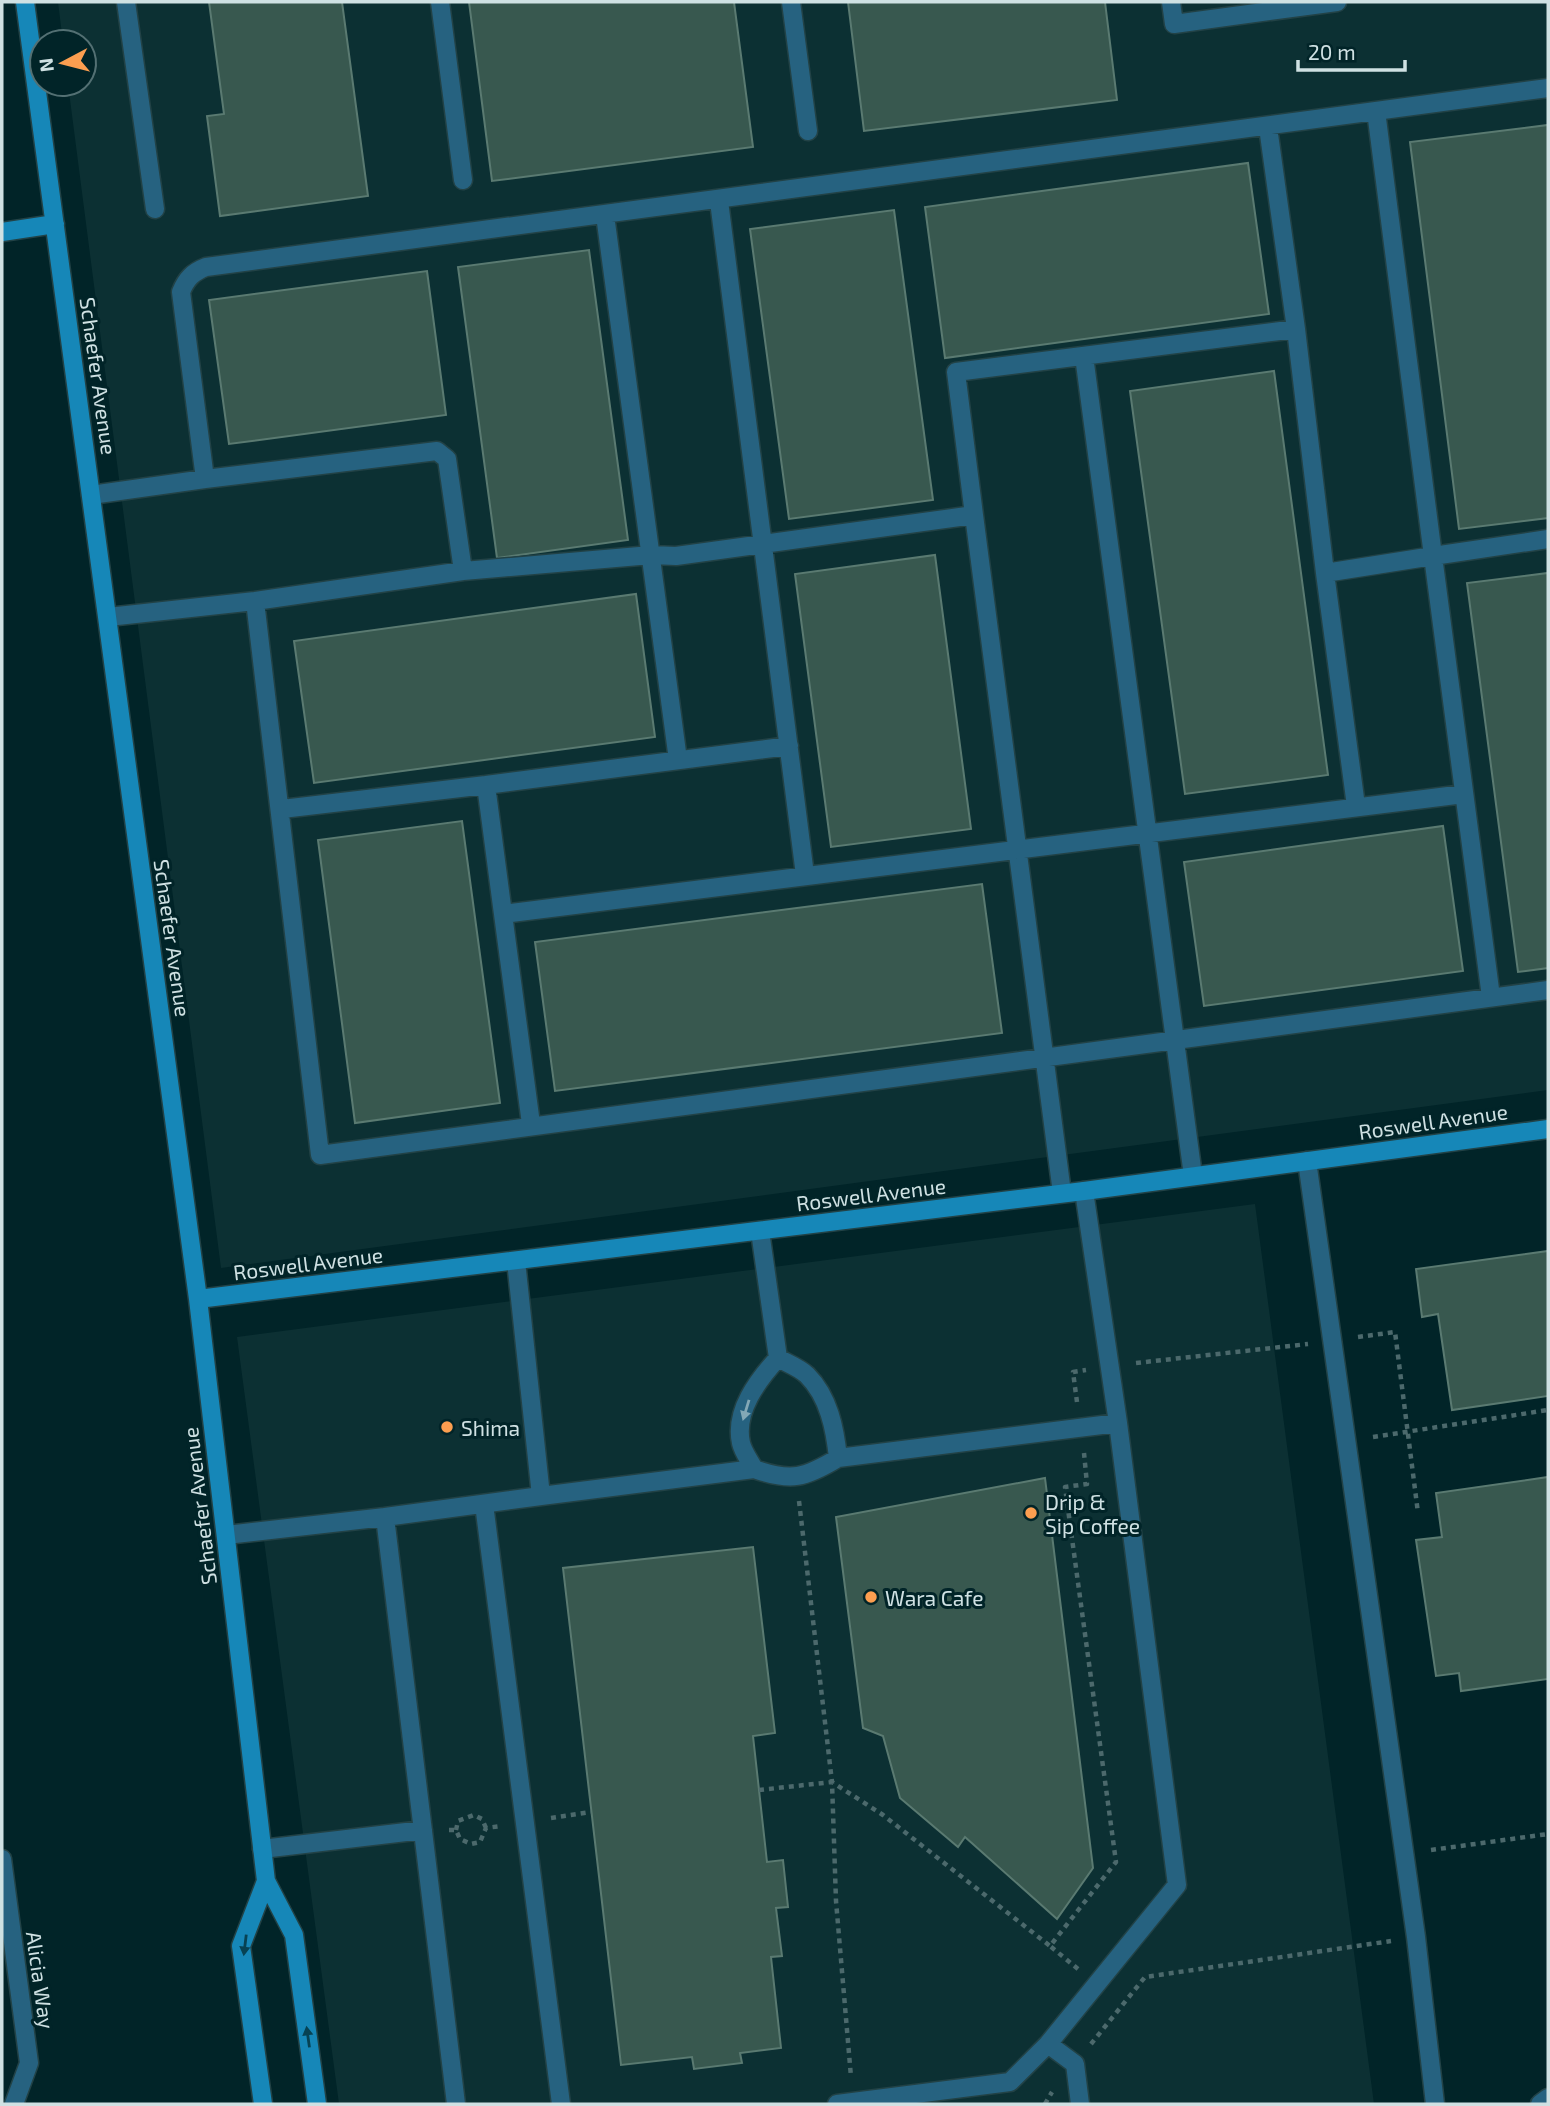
<svg xmlns="http://www.w3.org/2000/svg" width="1550" height="2106" font-family="'Exo 2',sans-serif">
  <style>
    .built { fill: #0c3033 }
    .building { fill: #38584f; stroke: #5a7a71; stroke-width: 2 }
    .lines { fill: none; stroke-linecap: round; stroke-linejoin: round }
    .lane-casing { stroke: #224246; stroke-width: 21 }
    .street-casing { stroke: #224246; stroke-width: 21 }
    .secondary-casing { stroke: #224246; stroke-width: 21 }
    .path { stroke: #4c696c; stroke-width: 4.5; stroke-dasharray: 5 5; stroke-linecap: butt }
    .lane { stroke: #266280; stroke-width: 18 }
    .street { stroke: #266280; stroke-width: 18 }
    .secondary { stroke: #1687b8; stroke-width: 18 }
    .oneway { fill: #83a8b6 }
    .oneway2 { fill: #074253 }
    .poi-dot { fill: #fb9e50; stroke: #012428; stroke-width: 2.5 }
    .labels { text-anchor: middle; dominant-baseline: central; stroke-width: 6; stroke-linejoin: round; paint-order: stroke }
    .street-label { font-size: 21px; fill: #cfe1e3; stroke: #012428 }
    .poi-label { font-size: 21px; fill: #cfe1e3; stroke: #012428; text-anchor: start }
  </style>
  <rect width="100%" height="100%" fill="#012428"/>
  <path class="built" d="M 58,2 L 1548,2 L 1548,1090 L 221,1268 L 68,84 L 84,84 L 84,42 L 63,42 Z
    M 1255,1204 L 1374,2104 L 339,2104 L 237,1337 Z"/>
  <path class="building" d="M 209,2 L 342,2 L 368,196 L 220,216 L 207,116 L 224,114 Z
    M 469,2 L 734,2 L 753,147 L 492,181 Z
    M 848,2 L 1105,2 L 1117,100 L 864,131 Z
    M 1548,125 L 1548,518 L 1459,529 L 1410,142 Z
    M 1248,163 L 1269,314 L 945,358 L 925,207 Z
    M 894,210 L 933,500 L 789,519 L 750,229 Z
    M 589,250 L 628,540 L 497,558 L 458,267 Z
    M 427,271 L 446,415 L 229,444 L 209,300 Z
    M 1274,371 L 1328,775 L 1185,794 L 1130,391 Z
    M 935,555 L 971,829 L 831,847 L 795,574 Z
    M 1548,573 L 1548,968 L 1518,972 L 1467,583 Z
    M 636,594 L 655,737 L 314,783 L 294,641 Z
    M 462,821 L 500,1103 L 355,1123 L 318,840 Z
    M 1443,826 L 1463,971 L 1204,1006 L 1184,862 Z
    M 982,884 L 1002,1033 L 555,1091 L 535,942 Z
    M 1548,1251 L 1548,1396 L 1452,1410 L 1438,1314 L 1422,1317 L 1416,1269 Z
    M 1548,1477 L 1548,1679 L 1461,1691 L 1459,1673 L 1436,1676 L 1416,1540 L 1442,1537 L 1436,1493 Z
    M 1045,1478 L 1093,1868 L 1057,1919 L 965,1837 L 958,1847 L 900,1798 L 883,1736 L 863,1728 L 836,1517 Z
    M 753,1547 L 775,1733 L 753,1736 L 767,1862 L 783,1860 L 788,1907 L 776,1908 L 782,1956 L 771,1957 L 781,2048 L 740,2053 L 742,2063 L 694,2069 L 692,2057 L 621,2065 L 563,1568 Z"/>
  <g class="lines">
    <defs>
      <path id="lane" d="M 126,2 L 155,209
        M 440,2 L 463,180
        M 791,2 L 808,131
        M 1171,2 L 1174,24 L 1337,2
        M 1376,111 L 1433,556 L 1548,539
        M 1268,127 L 1296,329
        M 719,201 L 805,875
        M 605,215 L 678,760
        M 1084,356 L 1193,1176
        M 205,479 L 437,451 L 447,459 L 463,571
        M 91,495 L 205,479 L 181,292 C 186,279 193,272 206,267 L 1548,88
        M 974,515 L 1062,1193
        M 1325,573 L 1356,806
        M 255,601 L 320,1155 L 1548,990
        M 108,617 L 255,601 L 463,571 L 651,555 L 676,556 L 974,515 L 956,372 L 1296,329 L 1325,573 L 1433,556 L 1491,997
        M 486,785 L 789,746
        M 282,809 L 486,785 L 503,914
        M 531,1124 L 503,914 L 1464,794
        M 1307,1161 L 1416,1937 L 1435,2104
        M 760,1231 L 778,1358
        M 516,1261 L 541,1496 L 754,1469 C 791,1482 805,1478 838,1458 L 1118,1423
        M 778,1358 C 787,1363 800,1368 807,1375 C 829,1397 835,1429 838,1458
        M 754,1469 C 750,1461 743,1452 741,1443 C 734,1411 758,1380 778,1358
        M 484,1504 L 561,2104
        M 226,1535 L 385,1517
        M 262,1849 L 423,1830
        M 1048,2044 L 1075,2064 L 1080,2104
        M 456,2104 L 385,1517 L 541,1496
        M 837,2104 L 1010,2082 L 1048,2044 L 1177,1885 L 1118,1423 L 1084,1191
        M 1540,2104 L 1548,2098"/>
      <path id="street" d="M 2,1859 L 29,2063 L 14,2104"/>
      <path id="secondary" d="M 25,2 L 198,1299 L 266,1881 L 294,1935 L 317,2104
        M 2,232 L 55,224
        M 198,1299 L 1084,1191 L 1548,1129
        M 263,2104 L 241,1946 L 266,1881"/>
    </defs>
    <use href="#lane" class="lane-casing"/>
    <use href="#street" class="street-casing"/>
    <use href="#secondary" class="secondary-casing"/>
    <path class="path" d="M 1358,1337 L 1395,1332 L 1418,1513
      M 1136,1363 L 1308,1344
      M 1077,1402 L 1073,1372 L 1086,1370
      M 1373,1437 L 1548,1410
      M 799,1501 L 832,1782 L 883,1815 L 1050,1946
      M 759,1790 L 832,1782 L 836,1901 L 851,2077
      M 551,1818 L 591,1812
      M 449,1830 L 456,1830 L 460,1839 L 471,1844 L 480,1842 L 486,1828 L 501,1826
      M 456,1830 L 458,1821 L 474,1815 L 482,1819 L 486,1828
      M 1431,1850 L 1548,1834
      M 1078,1969 L 1050,1946 L 1116,1862 L 1065,1487 L 1087,1484 L 1084,1453
      M 1091,2044 L 1145,1977 L 1391,1941
      M 1045,2104 L 1052,2092"/>
    <use href="#lane" class="lane"/>
    <use href="#street" class="street"/>
    <use href="#secondary" class="secondary"/>
  </g>
  <defs><path id="oneway-solid" d="M-6-.8H1V-3.2L6.5 0L1 3.2V.8H-6Z" transform="scale(1.75)"/></defs>
  <use class="oneway" href="#oneway-solid" transform="translate(746 1410) rotate(107)"/>
  <g class="oneway2">
    <use href="#oneway-solid" transform="translate(245 1945) rotate(97)"/>
    <use href="#oneway-solid" transform="translate(308 2037) rotate(-98)"/>
  </g>
  <g class="poi-dot">
    <circle cx="447" cy="1427" r="7"/>
    <circle cx="1031" cy="1513" r="7"/>
    <circle cx="871" cy="1597" r="7"/>
  </g>
  <g class="labels">
    <g class="street-label">
      <text transform="translate(99 376) rotate(82)">Schaefer Avenue</text>
      <text transform="translate(173 938) rotate(82)">Schaefer Avenue</text>
      <text transform="translate(1433 1121) rotate(-8)">Roswell Avenue</text>
      <text transform="translate(871 1194) rotate(-7)">Roswell Avenue</text>
      <text transform="translate(308 1263) rotate(-7)">Roswell Avenue</text>
      <text transform="translate(199 1506) rotate(-97)">Schaefer Avenue</text>
      <text transform="translate(41 1980) rotate(82)">Alicia Way</text>
    </g>
    <g class="poi-label">
      <text x="461" y="1427">Shima</text>
      <text x="1045" y="1501">Drip &amp;<tspan x="1045" dy="24">Sip Coffee</tspan></text>
      <text x="885" y="1597">Wara Cafe</text>
    </g>
  </g>
  <rect width="1550" height="2106" fill="none" stroke="#cfe1e3" stroke-width="7"/>
  <g transform="translate(63 63) rotate(263)"><circle r="33" fill="#012428" stroke="#537073" stroke-width="2"/>
  <path d="M0-5L12 26L0 18L-12 26Z" fill="#fb9e50"/>
  <text y="-10" font-size="19" font-weight="bold" text-anchor="middle" fill="#cfe1e3">N</text>
  </g>
  <path d="M1298 60v10h107v-10" fill="none" stroke="#cfe1e3" stroke-width="3.5"/>
  <text x="1308" y="60" font-size="21" fill="#cfe1e3" stroke="#012428" stroke-width="5" paint-order="stroke">20 m</text>
</svg>
